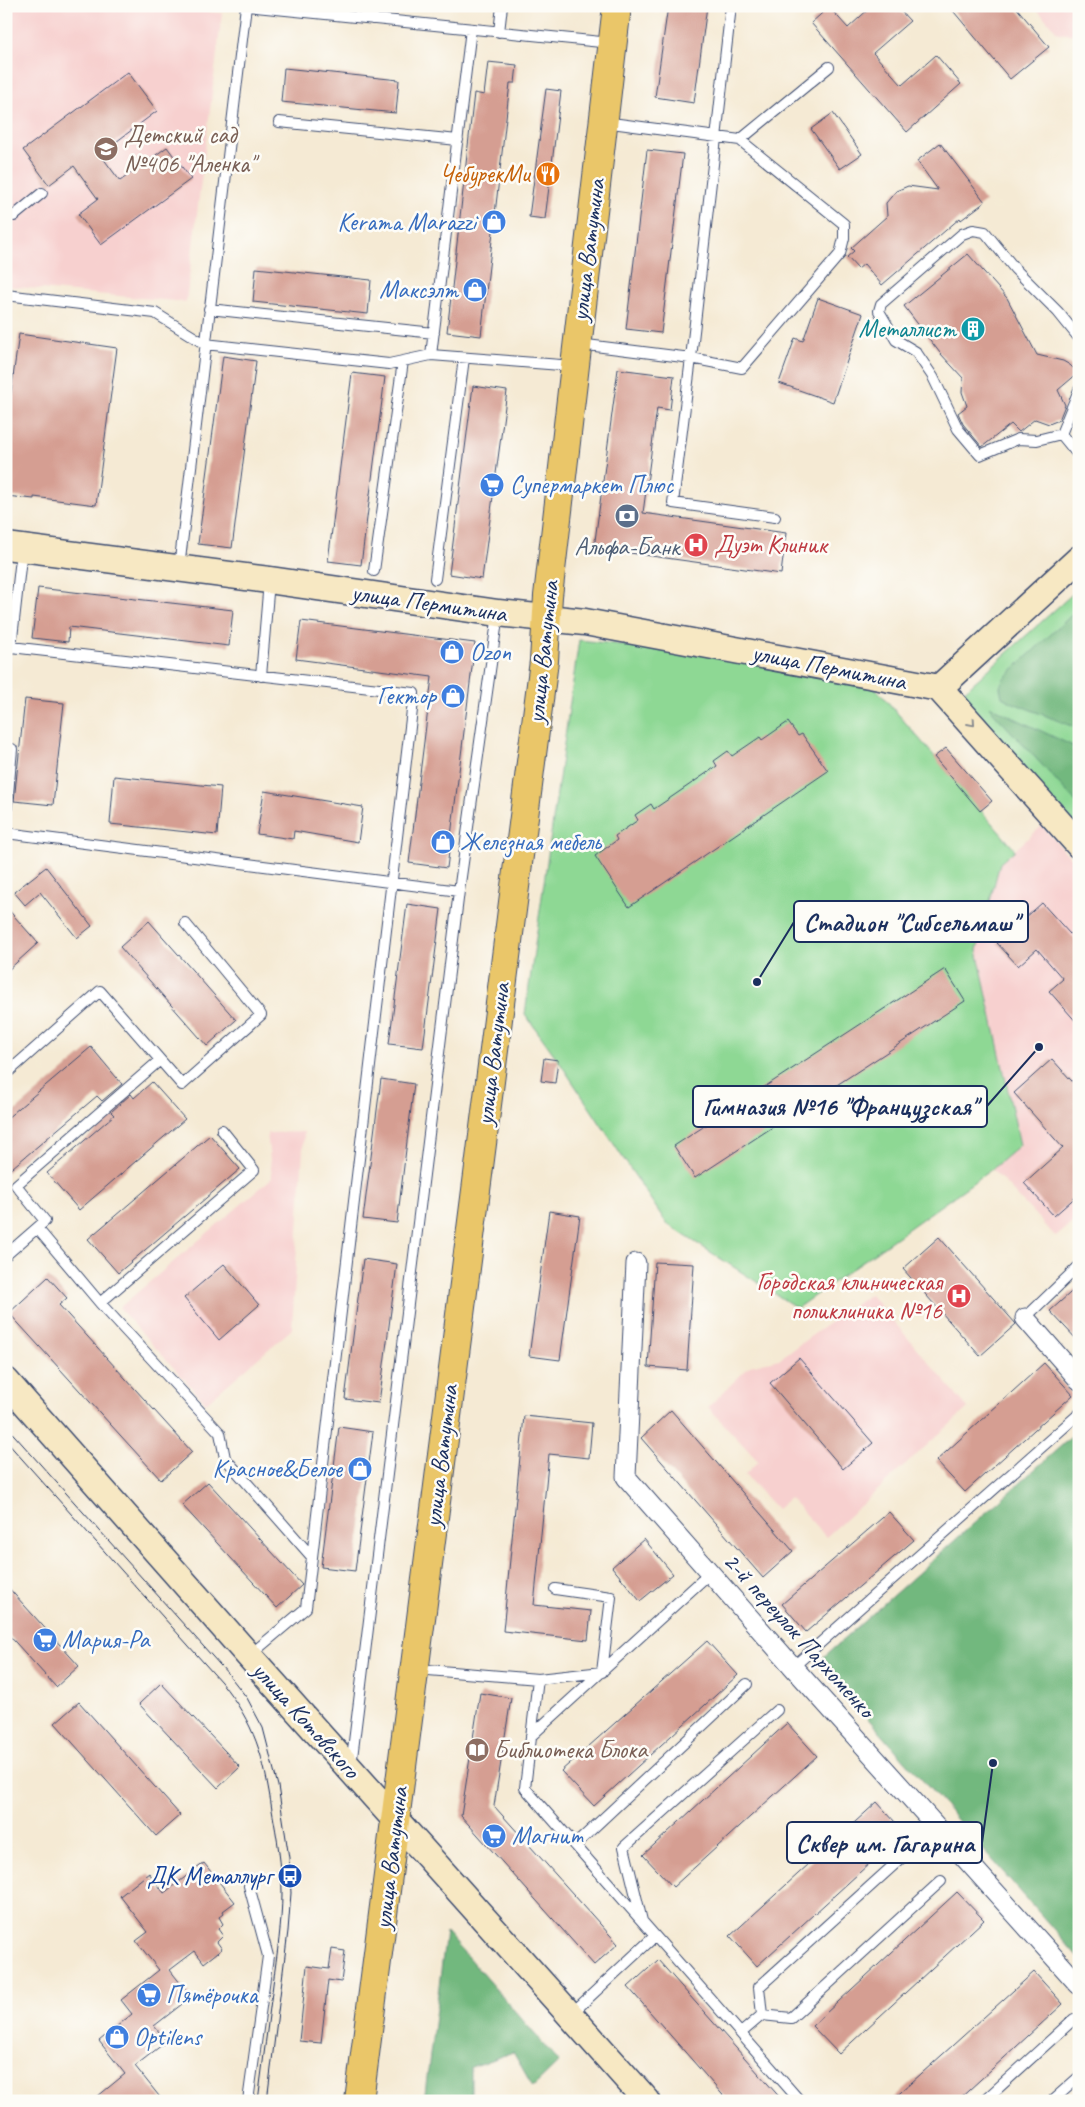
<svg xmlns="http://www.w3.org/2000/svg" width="1085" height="2107" font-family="Caveat,sans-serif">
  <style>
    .built { fill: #f7d0cf }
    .green { fill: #8ed894; stroke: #548479 }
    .forest { fill: #72b87e; stroke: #46746e }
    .building { fill: #d59e92 }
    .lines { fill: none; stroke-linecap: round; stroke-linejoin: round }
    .lane-casing { stroke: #3c4b70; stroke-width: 12 }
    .street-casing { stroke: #3c4b70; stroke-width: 21 }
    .secondary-casing { stroke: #3c4b70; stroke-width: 29 }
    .primary-casing { stroke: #3c4b70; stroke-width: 30 }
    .lane { stroke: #fff; stroke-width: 10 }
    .street { stroke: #fff; stroke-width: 19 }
    .secondary { stroke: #f7e8c3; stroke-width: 26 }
    .primary { stroke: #eac669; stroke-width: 28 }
    .tram { stroke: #1b2f5e; stroke-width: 1 }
    .oneway { stroke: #898c90 }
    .labels { text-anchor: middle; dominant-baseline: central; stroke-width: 5; stroke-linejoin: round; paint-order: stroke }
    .education-label { font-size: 25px; fill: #785e54; stroke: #fdfcf7; text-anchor: start }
    .food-label { font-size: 25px; fill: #c56008; stroke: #fdfcf7; text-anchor: end }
    .shop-label { font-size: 25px; fill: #366cbe; stroke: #fdfcf7; text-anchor: start }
    .street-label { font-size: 25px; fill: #1b2f5e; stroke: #fdfcf7 }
    .culture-label { font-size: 25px; fill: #0d838f; stroke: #fdfcf7; text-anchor: end }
    .health-label { font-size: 25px; fill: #be3a42; stroke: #fdfcf7; text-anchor: start }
    .service-label { font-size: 25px; fill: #4e5e75; stroke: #fdfcf7 }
    .transit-label { font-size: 25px; fill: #164399; stroke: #fdfcf7; text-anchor: end }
    .leader { fill: none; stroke: #1b2f5e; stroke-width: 2 }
    .callout-dot { fill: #1b2f5e; stroke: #fdfcf7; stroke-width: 2 }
    .callout { fill: #fdfcf7; stroke: #1b2f5e; stroke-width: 2 }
    .callout-label { font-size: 26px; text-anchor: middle; font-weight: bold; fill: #1b2f5e }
  </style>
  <rect width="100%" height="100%" fill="#fdfcf7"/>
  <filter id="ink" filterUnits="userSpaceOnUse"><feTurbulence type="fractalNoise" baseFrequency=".02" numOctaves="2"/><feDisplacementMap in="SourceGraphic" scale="10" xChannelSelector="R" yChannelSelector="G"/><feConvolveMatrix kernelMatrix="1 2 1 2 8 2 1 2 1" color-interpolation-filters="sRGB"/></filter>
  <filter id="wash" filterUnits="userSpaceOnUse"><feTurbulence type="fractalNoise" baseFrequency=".0096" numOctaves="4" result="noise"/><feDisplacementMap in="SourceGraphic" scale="20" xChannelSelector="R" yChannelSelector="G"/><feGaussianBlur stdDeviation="1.12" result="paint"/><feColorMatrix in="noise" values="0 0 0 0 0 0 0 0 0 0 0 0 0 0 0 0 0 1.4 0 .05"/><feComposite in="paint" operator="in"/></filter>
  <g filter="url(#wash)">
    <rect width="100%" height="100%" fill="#f5ead4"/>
    <path class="built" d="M 6,6 L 154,6 L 222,13 L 186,302 L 6,286 Z
      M 1034,6 L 1079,6 L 1079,35 L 1058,33 Z
      M 1042,826 L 1079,867 L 1079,1217 L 1056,1237 L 992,1169 L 1020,1145 L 977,950 L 1000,863 Z
      M 304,1132 L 292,1329 L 206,1403 L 119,1308 L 272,1178 L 267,1133 Z
      M 870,1294 L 968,1408 L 826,1537 L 790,1498 L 777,1509 L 745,1475 L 758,1461 L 708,1407 L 750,1366 L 779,1359 Z"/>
    <path class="green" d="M 1079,588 L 1079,831 L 959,696 Z
      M 579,640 L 861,671 L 1015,850 L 1000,863 L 977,950 L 1020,1145 L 992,1169 L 797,1308 L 667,1224 L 558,1060 L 525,1014 Z"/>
    <path class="forest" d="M 1079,608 L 1079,729 L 1011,702 L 1002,697 L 1000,687 L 1003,679 Z
      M 989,706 L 1079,749 L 1079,805 L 994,713 Z
      M 1079,1430 L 1079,1958 L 818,1662 Z
      M 446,1932 L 559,2062 L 533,2087 L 513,2052 L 471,2067 L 471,2101 L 424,2101 Z"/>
    <g id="blocks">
      <path class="building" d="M 668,6 L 707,6 L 694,103 L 655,97 Z
        M 872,6 L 896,6 L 910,21 L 873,53 L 902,85 L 936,55 L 961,84 L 907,132 L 811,23 L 829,7 L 848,28 Z
        M 949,6 L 1015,6 L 1049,47 L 1010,79 Z
        M 488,62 L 517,65 L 515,83 L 510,83 L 481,336 L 447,332 L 474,93 L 484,95 Z
        M 284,68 L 399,80 L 396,113 L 281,102 Z
        M 128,72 L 157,111 L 100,154 L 120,181 L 167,147 L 191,179 L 101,245 L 78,214 L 98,199 L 74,166 L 49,185 L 23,150 Z
        M 546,89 L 561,91 L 545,219 L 529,217 Z
        M 833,113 L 862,154 L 840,169 L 811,129 Z
        M 940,143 L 985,202 L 961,220 L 960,218 L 882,285 L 864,264 L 858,269 L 847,257 L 854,251 L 851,248 L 887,216 L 886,203 L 896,191 L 908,186 L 938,190 L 917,161 Z
        M 647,150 L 683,154 L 661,333 L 626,329 Z
        M 968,254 L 1007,298 L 1037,355 L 1063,361 L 1070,365 L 1078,373 L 1058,390 L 1065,405 L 1059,420 L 1049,424 L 1035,419 L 1019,432 L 1011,424 L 982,447 L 963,424 L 958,413 L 967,406 L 962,392 L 963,378 L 940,353 L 904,306 Z
        M 256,268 L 371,280 L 368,314 L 253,302 Z
        M 818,298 L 863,314 L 833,402 L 779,383 L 795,338 L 803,341 Z
        M 19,334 L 117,348 L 96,505 L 34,497 L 34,499 L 6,496 L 6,428 Z
        M 223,356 L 256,361 L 232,548 L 198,544 Z
        M 618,369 L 674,376 L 670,410 L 657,408 L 643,513 L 786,533 L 781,574 L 594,548 Z
        M 352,373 L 385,377 L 361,565 L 328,561 Z
        M 473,386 L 507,391 L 482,579 L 449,574 Z
        M 38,588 L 233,610 L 229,646 L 69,627 L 68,642 L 32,638 Z
        M 301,621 L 475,643 L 447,868 L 409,863 L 432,677 L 296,659 Z
        M 25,699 L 64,703 L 53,805 L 14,801 Z
        M 788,722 L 798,736 L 802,734 L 828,771 L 629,907 L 595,856 L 617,840 L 615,836 L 638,820 L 635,815 L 651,804 L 654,809 L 717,766 L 714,761 L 728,751 L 732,756 L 760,737 L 762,740 Z
        M 946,748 L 992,801 L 980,811 L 934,757 Z
        M 114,776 L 221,787 L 217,835 L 110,824 Z
        M 264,791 L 363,807 L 358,842 L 294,831 L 293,839 L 257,834 Z
        M 46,867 L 92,926 L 77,938 L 40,892 L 25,905 L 14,892 Z
        M 1042,903 L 1079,944 L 1079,1025 L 1049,991 L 1063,979 L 1037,949 L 1018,966 L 997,943 Z
        M 407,904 L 441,909 L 423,1048 L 389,1044 Z
        M 6,907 L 38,943 L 6,972 Z
        M 149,921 L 236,1020 L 207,1046 L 120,947 Z
        M 945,969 L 965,1001 L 695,1178 L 674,1146 Z
        M 91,1047 L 122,1084 L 102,1101 L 97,1096 L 6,1173 L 6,1119 Z
        M 544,1058 L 558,1060 L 555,1083 L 541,1081 Z
        M 1052,1059 L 1079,1089 L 1079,1194 L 1054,1216 L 1024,1183 L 1063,1148 L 1014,1093 Z
        M 381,1079 L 414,1084 L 397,1223 L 363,1219 Z
        M 152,1082 L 185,1119 L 79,1210 L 47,1173 L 114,1115 L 111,1112 L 131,1094 L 134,1098 Z
        M 210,1135 L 240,1169 L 118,1273 L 88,1239 Z
        M 549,1211 L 580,1216 L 560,1360 L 529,1356 Z
        M 939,1237 L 1016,1324 L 980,1356 L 903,1269 Z
        M 363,1259 L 397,1264 L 379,1403 L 345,1399 Z
        M 655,1262 L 694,1264 L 687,1370 L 648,1367 Z
        M 224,1264 L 259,1305 L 219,1340 L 184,1298 Z
        M 48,1277 L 67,1298 L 59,1305 L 192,1452 L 161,1480 L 9,1313 Z
        M 1079,1285 L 1079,1342 L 1050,1311 Z
        M 799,1358 L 873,1443 L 843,1469 L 770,1383 Z
        M 1044,1363 L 1073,1395 L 965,1492 L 936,1461 Z
        M 671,1410 L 793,1551 L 763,1578 L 641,1438 Z
        M 524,1416 L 592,1423 L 589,1458 L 549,1454 L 534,1605 L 591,1611 L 588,1640 L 503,1631 Z
        M 339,1427 L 373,1432 L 355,1571 L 321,1567 Z
        M 208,1482 L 302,1585 L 277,1608 L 182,1505 Z
        M 889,1512 L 914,1540 L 806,1632 L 782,1604 Z
        M 644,1539 L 673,1574 L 640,1601 L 612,1567 Z
        M 6,1585 L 79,1666 L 56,1687 L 6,1632 Z
        M 707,1641 L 738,1675 L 594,1806 L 561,1771 Z
        M 161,1683 L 240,1767 L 218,1788 L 139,1704 Z
        M 480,1693 L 511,1698 L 494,1806 L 618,1944 L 594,1965 L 461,1816 Z
        M 79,1702 L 180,1815 L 156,1836 L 55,1723 Z
        M 787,1723 L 817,1756 L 673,1887 L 643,1855 Z
        M 877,1802 L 904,1832 L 757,1966 L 730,1936 Z
        M 204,1863 L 235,1902 L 223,1911 L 224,1913 L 219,1917 L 223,1924 L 218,1929 L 223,1936 L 217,1942 L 222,1949 L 204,1963 L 195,1951 L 170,1970 L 191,1997 L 154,2026 L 167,2041 L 135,2066 L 163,2101 L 92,2101 L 125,2074 L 99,2041 L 132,2014 L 121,2000 L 159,1970 L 136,1941 L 148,1932 L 120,1896 L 149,1873 L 164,1893 Z
        M 957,1892 L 984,1920 L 839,2054 L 812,2026 Z
        M 332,1949 L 345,1951 L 341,1982 L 328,1980 L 321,2043 L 299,2041 L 307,1966 L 329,1969 Z
        M 658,1960 L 783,2101 L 728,2101 L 628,1987 Z
        M 1034,1972 L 1063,2004 L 957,2101 L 891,2101 Z"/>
    </g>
  </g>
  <g filter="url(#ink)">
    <use href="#blocks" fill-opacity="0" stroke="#3c4b70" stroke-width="1"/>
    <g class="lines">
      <defs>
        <path id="lane" d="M 247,6 L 611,43
          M 372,19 L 374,6
          M 499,32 L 502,6
          M 279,122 L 458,140
          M 604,122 L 740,140 L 829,67
          M 740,140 L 844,224 L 844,238 L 840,254 L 742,368 L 691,358 L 673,503 L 775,517
          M 6,214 L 14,216 L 42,193
          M 6,295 L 155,313 L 205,344 L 389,364 L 431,355 L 574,366
          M 209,309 L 434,333
          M 579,344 L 691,358 L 731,6
          M 431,355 L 471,29
          M 1079,390 L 1061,434 L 1079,456
          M 1061,434 L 1037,440 L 1018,439 L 980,455 L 958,429 L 933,377 L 916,352 L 896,340 L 879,311 L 881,304 L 962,234 L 973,230 L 985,232 L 1015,269 L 1058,312 L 1079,338
          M 179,568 L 246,6
          M 374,571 L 403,361
          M 435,579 L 464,358
          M 11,647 L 414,693 L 306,1608 L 249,1656
          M 7,651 L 11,647 L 22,549
          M 261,676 L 269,581
          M 6,816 L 12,749
          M 6,833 L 459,891
          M 6,1074 L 100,991 L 182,1085 L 261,1015 L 185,923
          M 37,1228 L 100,1303 L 254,1170 L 222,1130
          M 6,1255 L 45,1221 L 16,1185 L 160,1060
          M 100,1303 L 220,1433 L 225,1458 L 312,1557
          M 1025,1318 L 1079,1266
          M 793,1667 L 1079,1414
          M 416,1669 L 538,1679 L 525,1788 L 800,2101
          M 538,1679 L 602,1672 L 611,1597 L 555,1589
          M 531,1736 L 710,1573
          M 351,1766 L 459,891 L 498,614
          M 575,1845 L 747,1684
          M 642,1921 L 624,1847 L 777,1710
          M 570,2015 L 655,1936
          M 762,2015 L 759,1987 L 917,1844
          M 741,2033 L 762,2015 L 791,2018 L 941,1881
          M 248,2101 L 268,1956 L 249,1886
          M 984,2101 L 1074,2019
          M 1052,2101 L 1079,2077"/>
        <path id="street" d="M 636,1263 L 626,1477 L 793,1667 L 1079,1985
          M 1025,1318 L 1079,1380"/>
        <path id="secondary" d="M 6,546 L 269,580 L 498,613 L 585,622 L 939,688
          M 939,688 L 1079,845
          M 939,688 L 1079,559
          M 6,1381 L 249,1656 L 647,2101"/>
        <path id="primary" d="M 359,2101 L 544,661 L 548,596 L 617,6"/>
      </defs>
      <use href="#lane" class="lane-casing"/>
      <use href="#street" class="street-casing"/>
      <use href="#secondary" class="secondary-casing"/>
      <use href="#primary" class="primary-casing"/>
      <use href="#lane" class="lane"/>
      <use href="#street" class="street"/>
      <use href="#secondary" class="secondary"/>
      <use href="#primary" class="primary"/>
      <path class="tram" d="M 6,1426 L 229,1675 L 247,1698 L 263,1728 L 278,1786 L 289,1858 L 291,1893 L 288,1931 L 267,2101
        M 6,1441 L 221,1682 C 255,1724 264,1757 272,1810 C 277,1838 282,1865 282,1893 C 282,1923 277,1954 273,1984 C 268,2023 263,2062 258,2101"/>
    </g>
    <defs><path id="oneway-chevron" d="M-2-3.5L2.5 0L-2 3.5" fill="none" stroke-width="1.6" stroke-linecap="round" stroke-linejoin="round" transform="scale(1.25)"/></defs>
    <use class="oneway" href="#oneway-chevron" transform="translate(972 723) rotate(49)"/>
  </g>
  <defs>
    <symbol id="school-disc" viewBox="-11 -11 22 22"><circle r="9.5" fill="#8d6e63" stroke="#fdfcf7"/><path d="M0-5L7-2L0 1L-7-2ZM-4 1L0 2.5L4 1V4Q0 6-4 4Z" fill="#fff"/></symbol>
    <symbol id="restaurant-disc" viewBox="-11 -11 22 22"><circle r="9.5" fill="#e8710a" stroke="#fdfcf7"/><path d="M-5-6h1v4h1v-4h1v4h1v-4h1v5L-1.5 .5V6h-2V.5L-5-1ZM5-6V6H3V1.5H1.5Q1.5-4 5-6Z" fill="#fff"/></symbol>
    <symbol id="shop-disc" viewBox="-11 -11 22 22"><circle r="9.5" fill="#3f7fe0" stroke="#fdfcf7"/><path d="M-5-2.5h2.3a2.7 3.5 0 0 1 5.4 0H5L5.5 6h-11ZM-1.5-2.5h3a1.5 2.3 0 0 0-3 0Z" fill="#fff"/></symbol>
    <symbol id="building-disc" viewBox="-11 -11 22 22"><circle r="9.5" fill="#0f9aa8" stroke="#fdfcf7"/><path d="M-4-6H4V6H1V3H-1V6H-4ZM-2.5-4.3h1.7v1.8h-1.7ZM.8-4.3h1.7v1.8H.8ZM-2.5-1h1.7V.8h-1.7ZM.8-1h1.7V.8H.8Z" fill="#fff"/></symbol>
    <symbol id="supermarket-disc" viewBox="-11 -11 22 22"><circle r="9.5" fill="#3f7fe0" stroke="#fdfcf7"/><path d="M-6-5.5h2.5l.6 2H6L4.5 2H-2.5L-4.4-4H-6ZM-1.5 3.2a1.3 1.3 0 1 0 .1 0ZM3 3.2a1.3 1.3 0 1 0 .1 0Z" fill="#fff"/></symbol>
    <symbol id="bank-disc" viewBox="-11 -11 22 22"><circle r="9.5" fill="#5c6f8a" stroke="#fdfcf7"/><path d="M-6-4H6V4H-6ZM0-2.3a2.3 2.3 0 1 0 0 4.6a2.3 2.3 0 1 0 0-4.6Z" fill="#fff"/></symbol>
    <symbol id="hospital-disc" viewBox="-11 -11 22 22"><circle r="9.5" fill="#e0444e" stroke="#fdfcf7"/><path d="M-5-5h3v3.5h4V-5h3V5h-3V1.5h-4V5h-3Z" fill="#fff"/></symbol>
    <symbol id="library-disc" viewBox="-11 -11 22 22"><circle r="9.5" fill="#8d6e63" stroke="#fdfcf7"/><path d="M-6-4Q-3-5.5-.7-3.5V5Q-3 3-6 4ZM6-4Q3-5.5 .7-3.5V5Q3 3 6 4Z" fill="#fff"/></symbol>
    <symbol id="bus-disc" viewBox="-11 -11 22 22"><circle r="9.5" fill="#1a4fb4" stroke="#fdfcf7"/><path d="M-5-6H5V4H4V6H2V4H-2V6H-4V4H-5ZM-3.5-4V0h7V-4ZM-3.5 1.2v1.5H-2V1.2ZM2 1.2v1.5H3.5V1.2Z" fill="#fff"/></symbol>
  </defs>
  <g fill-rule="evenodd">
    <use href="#school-disc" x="92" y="135" width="28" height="28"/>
    <use href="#restaurant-disc" x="534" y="160" width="28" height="28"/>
    <use href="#shop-disc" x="480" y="208" width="28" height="28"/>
    <use href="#shop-disc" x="461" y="276" width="28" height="28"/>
    <use href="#building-disc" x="959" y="315" width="28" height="28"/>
    <use href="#supermarket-disc" x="478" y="471" width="28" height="28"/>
    <use href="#bank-disc" x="613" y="502" width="28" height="28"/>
    <use href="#hospital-disc" x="682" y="531" width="28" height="28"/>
    <use href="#shop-disc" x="438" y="638" width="28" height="28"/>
    <use href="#shop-disc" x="439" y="682" width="28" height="28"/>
    <use href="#shop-disc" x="429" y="828" width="28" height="28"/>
    <use href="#hospital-disc" x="945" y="1282" width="28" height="28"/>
    <use href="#shop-disc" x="346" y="1455" width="28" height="28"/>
    <use href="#supermarket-disc" x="31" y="1626" width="28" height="28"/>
    <use href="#library-disc" x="463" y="1736" width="28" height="28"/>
    <use href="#supermarket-disc" x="480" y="1822" width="28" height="28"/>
    <use href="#bus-disc" x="276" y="1862" width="28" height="28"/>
    <use href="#supermarket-disc" x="135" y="1981" width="28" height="28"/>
    <use href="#shop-disc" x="103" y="2023" width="28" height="28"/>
  </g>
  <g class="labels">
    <g class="education-label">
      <text x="124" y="135">Детский сад<tspan x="124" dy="29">№406 "Аленка"</tspan></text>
      <text x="494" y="1750">Библиотека Блока</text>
    </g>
    <g class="food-label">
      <text x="530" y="174">ЧебурекМи</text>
    </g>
    <g class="shop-label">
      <text x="476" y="222" text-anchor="end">Kerama Marazzi</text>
      <text x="458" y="290" text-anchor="end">Максэлт</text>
      <text x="510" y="485">Супермаркет Плюс</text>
      <text x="470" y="652">Ozon</text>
      <text x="436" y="696" text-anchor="end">Гектор</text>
      <text x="460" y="842">Железная мебель</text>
      <text x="342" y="1469" text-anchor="end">Красное&amp;Белое</text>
      <text x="62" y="1640">Мария-Ра</text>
      <text x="512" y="1836">Магнит</text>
      <text x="166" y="1995">Пятёрочка</text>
      <text x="134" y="2037">Optilens</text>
    </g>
    <g class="street-label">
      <text transform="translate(588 250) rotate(-83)">улица Ватутина</text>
      <text transform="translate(429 603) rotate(8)">улица Пермитина</text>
      <text transform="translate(543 652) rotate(-84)">улица Ватутина</text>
      <text transform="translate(829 667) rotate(11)">улица Пермитина</text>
      <text transform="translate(493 1054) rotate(-83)">улица Ватутина</text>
      <text transform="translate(441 1456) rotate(-83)">улица Ватутина</text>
      <text transform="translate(799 1635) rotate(48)">2-й переулок Пархоменко</text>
      <text transform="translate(306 1720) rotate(48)">улица Котовского</text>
      <text transform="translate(391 1858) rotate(-83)">улица Ватутина</text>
    </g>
    <g class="culture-label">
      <text x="956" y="329">Металлист</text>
    </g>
    <g class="health-label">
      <text x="714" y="545">Дуэт Клиник</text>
      <text x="942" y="1282" text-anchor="end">Городская клиническая<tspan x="942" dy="29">поликлиника №16</tspan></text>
    </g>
    <g class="service-label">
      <text x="627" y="547">Альфа-Банк</text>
    </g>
    <g class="transit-label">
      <text x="272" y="1876">ДК Металлург</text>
    </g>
  </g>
  <path class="leader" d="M757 982L794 922M1039 1047L987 1106M993 1763L982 1843"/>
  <g class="callout-dot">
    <circle cx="757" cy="982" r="5"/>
    <circle cx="1039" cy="1047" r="5"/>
    <circle cx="993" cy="1763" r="5"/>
  </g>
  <g class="callout">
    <rect x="794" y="901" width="234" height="41" rx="5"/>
    <rect x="693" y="1086" width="294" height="41" rx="5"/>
    <rect x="787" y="1822" width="195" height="41" rx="5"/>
  </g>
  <g class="callout-label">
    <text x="911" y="931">Стадион "Сибсельмаш"</text>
    <text x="840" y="1115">Гимназия №16 "Французская"</text>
    <text x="885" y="1852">Сквер им. Гагарина</text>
  </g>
  <rect width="1085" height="2107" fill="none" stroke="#fdfcf7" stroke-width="25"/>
</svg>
